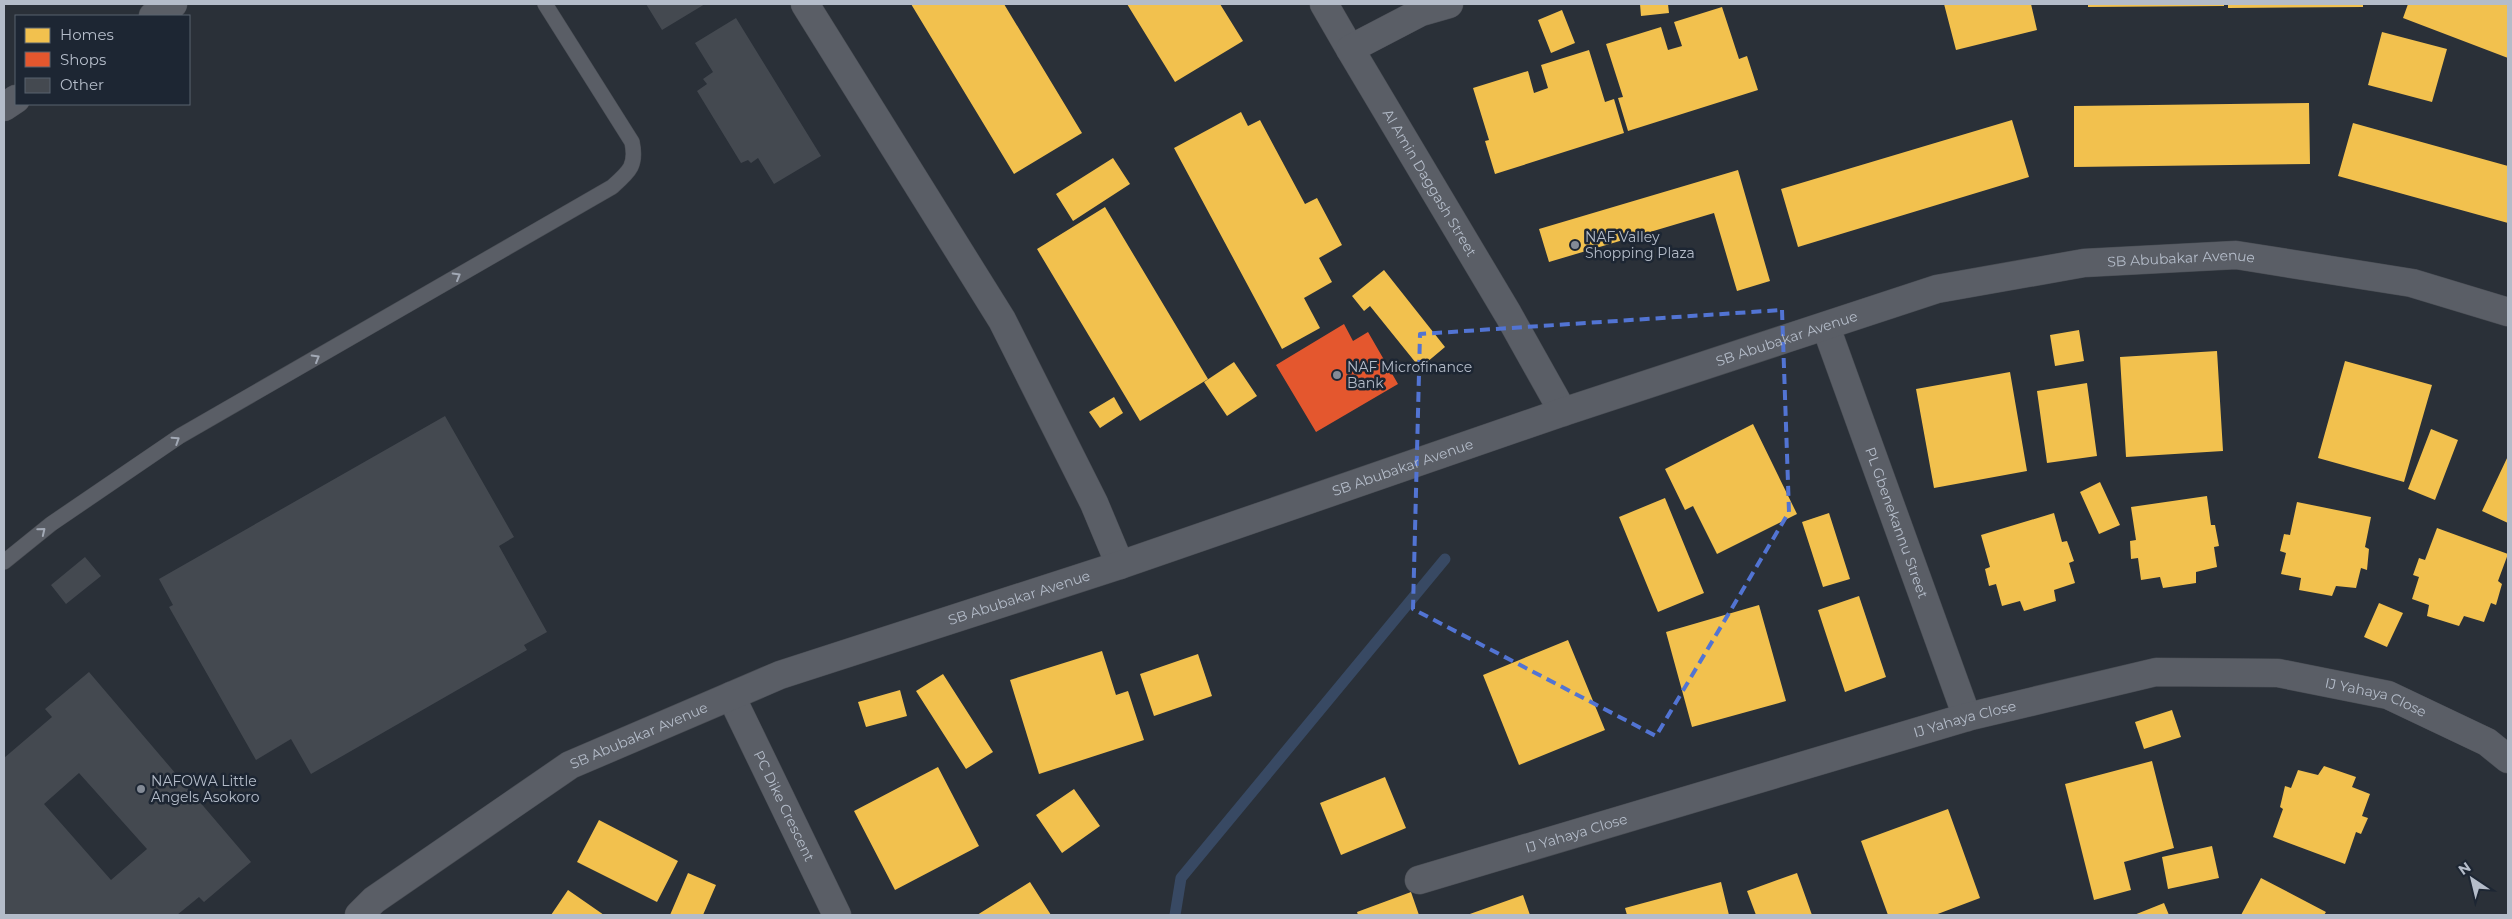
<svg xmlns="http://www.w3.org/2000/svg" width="2512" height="919" font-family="Montserrat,sans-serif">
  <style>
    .homes { fill: #f2c14e }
    .shops { fill: #e4572e }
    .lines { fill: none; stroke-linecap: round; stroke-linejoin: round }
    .stream { stroke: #384963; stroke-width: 11 }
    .building { fill: #444950; fill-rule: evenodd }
    .service-casing { stroke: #484c53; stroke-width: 16 }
    .minor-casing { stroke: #484c53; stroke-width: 29 }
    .service { stroke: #5a5e66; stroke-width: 15 }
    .minor { stroke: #5a5e66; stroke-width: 28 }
    .oneway { stroke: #a2a9b5 }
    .marked { fill: none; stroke: #5274d3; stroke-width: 4; stroke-dasharray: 10 6; stroke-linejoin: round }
    .poi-dot { fill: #848b96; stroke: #1d2633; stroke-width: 2 }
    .labels { text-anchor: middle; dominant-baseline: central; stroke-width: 5; stroke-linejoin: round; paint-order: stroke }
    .street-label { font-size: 14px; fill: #b4bcc9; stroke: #1d2633 }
    .poi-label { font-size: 14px; fill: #b4bcc9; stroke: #1d2633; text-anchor: start }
  </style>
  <rect width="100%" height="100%" fill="#2a3038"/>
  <path class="homes" d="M 911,4 L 1004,4 L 1082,133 L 1014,174 Z
    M 1127,4 L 1220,4 L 1243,41 L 1175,82 Z
    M 1640,4 L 1668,4 L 1669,13 L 1641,16 Z
    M 1944,4 L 2031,4 L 2037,30 L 1956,50 Z
    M 2088,4 L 2224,4 L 2224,6 L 2088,7 Z
    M 2228,4 L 2363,4 L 2363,7 L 2228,8 Z
    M 2408,4 L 2508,4 L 2508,58 L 2403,18 Z
    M 1722,7 L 1739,59 L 1747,56 L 1758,90 L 1628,131 L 1618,98 L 1623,97 L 1606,44 L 1661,27 L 1668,50 L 1682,46 L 1674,22 Z
    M 1562,10 L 1575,43 L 1551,53 L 1538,20 Z
    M 2382,32 L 2447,49 L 2432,102 L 2368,85 Z
    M 1589,50 L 1605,102 L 1614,99 L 1624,133 L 1495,174 L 1485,141 L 1489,140 L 1473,88 L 1528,71 L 1534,93 L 1548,88 L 1541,65 Z
    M 2309,103 L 2310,164 L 2074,167 L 2074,106 Z
    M 1241,112 L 1248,126 L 1260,120 L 1305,204 L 1317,198 L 1342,245 L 1319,258 L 1332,282 L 1304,298 L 1320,328 L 1282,349 L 1174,148 Z
    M 2012,120 L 2029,177 L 1798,247 L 1781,189 Z
    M 2353,123 L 2508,166 L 2508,223 L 2338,176 Z
    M 1113,158 L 1130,184 L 1073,221 L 1056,194 Z
    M 1738,170 L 1770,281 L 1737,291 L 1714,213 L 1549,262 L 1539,229 Z
    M 1105,207 L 1208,379 L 1140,421 L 1037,249 Z
    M 1384,270 L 1445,347 L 1420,368 L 1370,306 L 1364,311 L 1352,296 Z
    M 2079,330 L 2084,361 L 2055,366 L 2050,335 Z
    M 2217,351 L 2223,451 L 2126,457 L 2120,357 Z
    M 2345,361 L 2432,385 L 2404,482 L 2318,458 Z
    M 1234,362 L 1257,396 L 1227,416 L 1204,382 Z
    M 2010,372 L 2027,471 L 1934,488 L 1916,389 Z
    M 2087,383 L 2097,456 L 2047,463 L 2037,391 Z
    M 1114,397 L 1123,413 L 1100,428 L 1089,412 Z
    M 1753,424 L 1797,514 L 1717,554 L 1693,506 L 1685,510 L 1665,469 Z
    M 2431,429 L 2458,440 L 2435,500 L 2408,489 Z
    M 2508,456 L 2508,523 L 2482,511 Z
    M 2100,482 L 2120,525 L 2099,534 L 2080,492 Z
    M 2207,496 L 2211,525 L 2215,525 L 2219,546 L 2214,547 L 2217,567 L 2196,572 L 2196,583 L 2163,588 L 2160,577 L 2141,580 L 2138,558 L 2131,559 L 2130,541 L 2136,540 L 2131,507 Z
    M 1665,498 L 1704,593 L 1658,612 L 1619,517 Z
    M 2297,502 L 2371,517 L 2365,547 L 2369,549 L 2367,570 L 2361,568 L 2356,588 L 2336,586 L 2332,596 L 2299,590 L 2301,578 L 2281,574 L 2286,553 L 2280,551 L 2284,534 L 2290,535 Z
    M 1829,513 L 1850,579 L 1823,587 L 1802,522 Z
    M 2054,513 L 2062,542 L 2067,541 L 2074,561 L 2069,563 L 2075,583 L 2054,590 L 2056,601 L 2024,611 L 2020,601 L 2002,606 L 1996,584 L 1989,586 L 1985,569 L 1990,567 L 1981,535 Z
    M 2437,528 L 2508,554 L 2498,581 L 2502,584 L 2496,605 L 2491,603 L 2484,622 L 2464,616 L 2459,626 L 2427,616 L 2429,605 L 2412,599 L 2419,577 L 2413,575 L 2419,558 L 2425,560 Z
    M 1859,596 L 1886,677 L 1845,692 L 1818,610 Z
    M 2379,603 L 2403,613 L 2387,647 L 2364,637 Z
    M 1759,605 L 1786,701 L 1692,727 L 1666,632 Z
    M 1568,640 L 1605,730 L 1519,765 L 1483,675 Z
    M 1102,651 L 1116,695 L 1128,691 L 1144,740 L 1039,774 L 1010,680 Z
    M 1198,654 L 1212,696 L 1154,716 L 1140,674 Z
    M 943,674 L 993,752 L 966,769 L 916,691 Z
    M 900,690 L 907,716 L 866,727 L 858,702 Z
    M 2172,710 L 2181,737 L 2144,749 L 2135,722 Z
    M 2152,761 L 2174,848 L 2124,862 L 2131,890 L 2094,900 L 2065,784 Z
    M 2324,766 L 2356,777 L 2352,787 L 2370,794 L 2362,816 L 2368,818 L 2361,834 L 2356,832 L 2345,864 L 2273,837 L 2283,809 L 2280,807 L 2285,786 L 2291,788 L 2298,770 L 2318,775 Z
    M 938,767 L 979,846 L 895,890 L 854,811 Z
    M 1385,777 L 1406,828 L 1341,855 L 1320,803 Z
    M 1074,789 L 1100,826 L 1062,853 L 1036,815 Z
    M 1948,809 L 1980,898 L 1935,915 L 1888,915 L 1861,841 Z
    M 599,820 L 678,861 L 657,902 L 577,862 Z
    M 2212,846 L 2219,878 L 2168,889 L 2162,857 Z
    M 688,873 L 716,885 L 703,915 L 670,915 Z
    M 1797,873 L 1812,915 L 1756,915 L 1747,891 Z
    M 2261,878 L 2326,912 L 2324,915 L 2241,915 Z
    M 1030,882 L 1051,915 L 977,915 Z
    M 1721,882 L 1729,915 L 1627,915 L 1625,908 Z
    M 568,890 L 604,915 L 551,915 Z
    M 1411,892 L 1419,915 L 1358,915 L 1357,912 Z
    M 1523,895 L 1530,915 L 1467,915 Z
    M 2164,903 L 2169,915 L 2134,915 Z"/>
  <path class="shops" d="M 1344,324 L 1353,341 L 1368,332 L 1398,384 L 1316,432 L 1276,365 Z"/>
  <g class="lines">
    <path class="stream" d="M 1175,915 L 1181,878 L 1445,559"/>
  </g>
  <path class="building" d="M 646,4 L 705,4 L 662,30 Z
    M 736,18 L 821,156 L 774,184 L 758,158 L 751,163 L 748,160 L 741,163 L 697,91 L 707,84 L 703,79 L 713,72 L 695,43 Z
    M 445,416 L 514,537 L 499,546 L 547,632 L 524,645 L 527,650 L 311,774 L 291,739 L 256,760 L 169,607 L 173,605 L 159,579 Z
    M 85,557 L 101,576 L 66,604 L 51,585 Z
    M 89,672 L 251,862 L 204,902 L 199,897 L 177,915 L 4,915 L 4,758 L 52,717 L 45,709 ZM 79,773 L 147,849 L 111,880 L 44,804 Z"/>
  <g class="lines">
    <defs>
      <path id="service" d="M 4,562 L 51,524 L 180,436 L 612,187 C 629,172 637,166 632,142 L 545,4"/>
      <g id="minor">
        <path d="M 805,4 L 1002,320 L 1094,503 L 1120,565"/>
        <path d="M 1324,4 L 1350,49"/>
        <path id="s1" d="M 1449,4 L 1421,12 L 1350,49 L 1508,314 L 1563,412"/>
        <path d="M 153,16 L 173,4"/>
        <path d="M 4,107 L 16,99"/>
        <path id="s2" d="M 1826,327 L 1967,717"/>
        <path id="s3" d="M 731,696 L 837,915"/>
        <path id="s4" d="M 1419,880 L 1967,717 L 2156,672 L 2278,673 L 2388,695 L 2487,742 L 2508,759"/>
        <path id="s5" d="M 359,915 L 374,900 L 570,765 L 780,675 L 1120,565 L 1563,412 L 1937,289 L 2084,263 L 2236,255 L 2412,283 L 2508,312"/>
      </g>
    </defs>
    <use href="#service" class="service-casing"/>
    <use href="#minor" class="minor-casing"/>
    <use href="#service" class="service"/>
    <use href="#minor" class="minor"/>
  </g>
  <defs><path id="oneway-chevron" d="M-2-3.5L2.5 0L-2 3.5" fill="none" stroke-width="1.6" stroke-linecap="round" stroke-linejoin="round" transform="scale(1.25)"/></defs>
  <g class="oneway">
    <use href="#oneway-chevron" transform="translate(457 276) rotate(-30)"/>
    <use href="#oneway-chevron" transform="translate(316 358) rotate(-30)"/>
    <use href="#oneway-chevron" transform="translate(176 440) rotate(-33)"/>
    <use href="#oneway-chevron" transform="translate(42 531) rotate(-39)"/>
  </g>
  <path class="marked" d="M 1782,310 L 1789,512 L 1656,736 L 1413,609 L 1420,334 Z"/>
  <g class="poi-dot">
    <circle cx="1575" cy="245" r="5"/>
    <circle cx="1337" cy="375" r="5"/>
    <circle cx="141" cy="789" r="5"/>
  </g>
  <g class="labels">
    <g class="street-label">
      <text stroke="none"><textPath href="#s1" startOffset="265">Al Amin Daggash Street</textPath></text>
      <text stroke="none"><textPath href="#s5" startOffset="1954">SB Abubakar Avenue</textPath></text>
      <text stroke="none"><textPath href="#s5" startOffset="1549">SB Abubakar Avenue</textPath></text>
      <text stroke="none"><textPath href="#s5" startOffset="1144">SB Abubakar Avenue</textPath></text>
      <text stroke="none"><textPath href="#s2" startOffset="208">PL Gbenekannu Street</textPath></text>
      <text stroke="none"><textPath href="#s5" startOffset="739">SB Abubakar Avenue</textPath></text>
      <text stroke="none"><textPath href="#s4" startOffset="989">IJ Yahaya Close</textPath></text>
      <text stroke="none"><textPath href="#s4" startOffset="569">IJ Yahaya Close</textPath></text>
      <text stroke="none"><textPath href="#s5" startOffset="334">SB Abubakar Avenue</textPath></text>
      <text stroke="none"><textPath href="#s3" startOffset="122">PC Dike Crescent</textPath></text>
      <text stroke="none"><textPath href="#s4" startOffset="164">IJ Yahaya Close</textPath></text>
    </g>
    <g class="poi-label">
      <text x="1585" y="237">NAF Valley<tspan x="1585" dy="16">Shopping Plaza</tspan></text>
      <text x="1347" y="367">NAF Microfinance<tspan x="1347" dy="16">Bank</tspan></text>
      <text x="151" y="781">NAFOWA Little<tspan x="151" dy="16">Angels Asokoro</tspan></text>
    </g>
  </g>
  <rect width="2512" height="919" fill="none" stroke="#b4bcc9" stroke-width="10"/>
  <rect x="15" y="15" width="175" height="90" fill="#1d2633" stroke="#59626f"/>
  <rect x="25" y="28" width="25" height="15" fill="#f2c14e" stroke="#59626f"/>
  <text x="60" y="40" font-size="15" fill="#b4bcc9">Homes</text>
  <rect x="25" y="52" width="25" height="15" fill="#e4572e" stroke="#59626f"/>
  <text x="60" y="65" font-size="15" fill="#b4bcc9">Shops</text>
  <rect x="25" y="78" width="25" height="15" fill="#444950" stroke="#59626f"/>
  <text x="60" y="90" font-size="15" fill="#b4bcc9">Other</text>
  <g transform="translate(2472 879) rotate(325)" stroke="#1d2633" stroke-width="4" paint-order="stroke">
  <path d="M0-4L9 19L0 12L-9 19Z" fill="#b4bcc9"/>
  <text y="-8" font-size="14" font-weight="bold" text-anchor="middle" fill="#b4bcc9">N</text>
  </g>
</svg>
